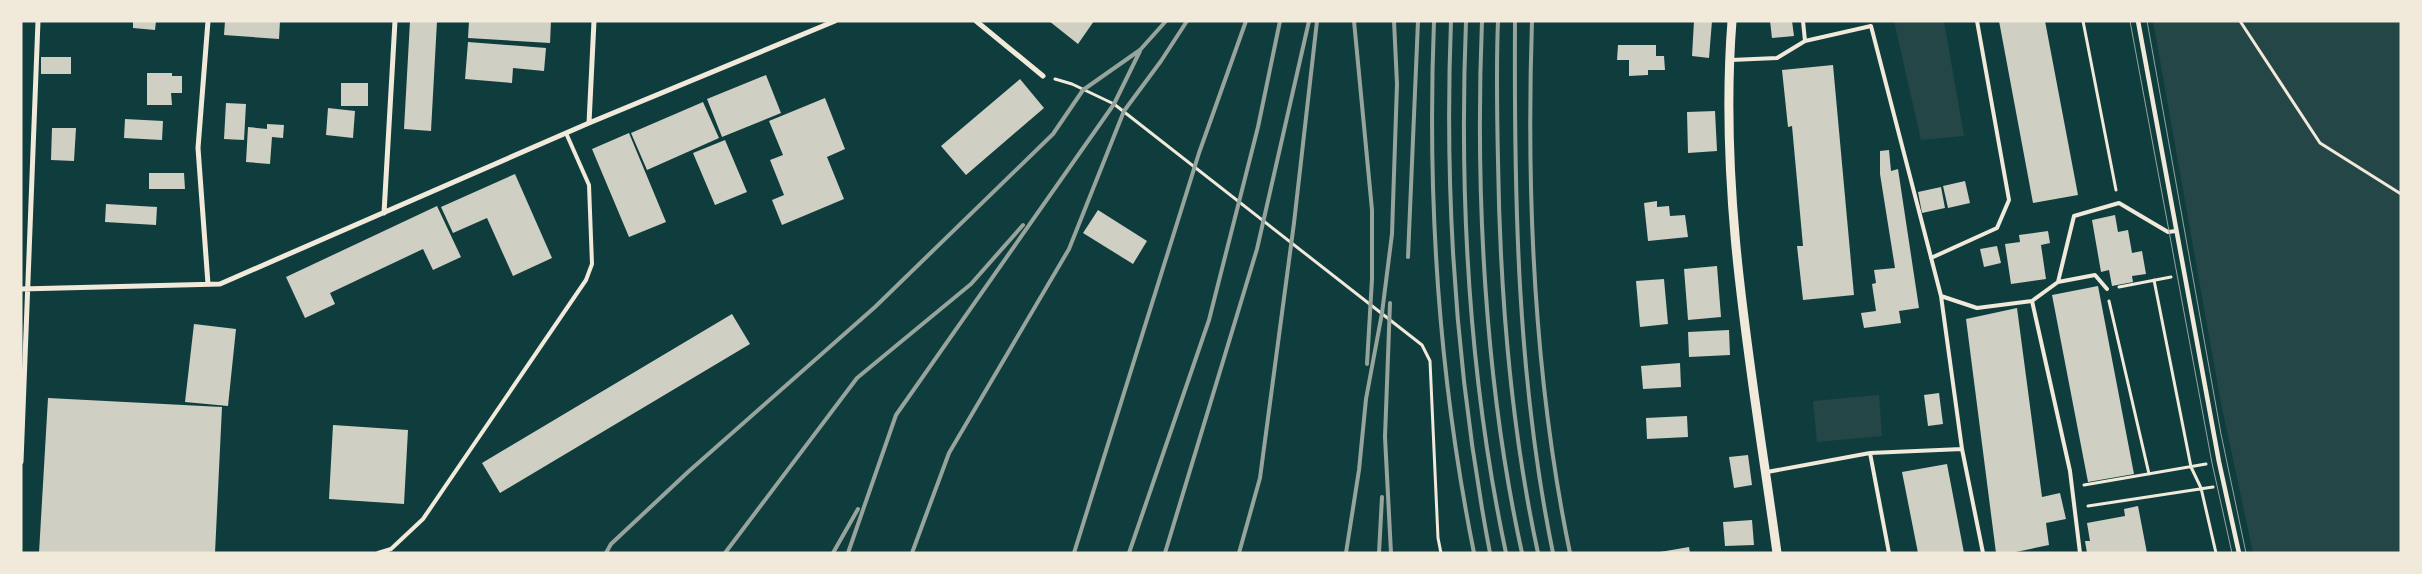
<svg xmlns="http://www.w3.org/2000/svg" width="2422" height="574" font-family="Raleway,sans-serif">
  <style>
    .green { fill: #244646 }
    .building { fill: #cfcfc3 }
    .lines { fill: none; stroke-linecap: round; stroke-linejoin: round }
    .path { stroke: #f1e9da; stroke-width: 3 }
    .service { stroke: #f1e9da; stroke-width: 4 }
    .pedestrian { stroke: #f1e9da; stroke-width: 4.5 }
    .minor { stroke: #f1e9da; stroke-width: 5 }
    .tertiary { stroke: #f1e9da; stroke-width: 9 }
    .tram { stroke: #97a49c; stroke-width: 1 }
    .rail { stroke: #97a49c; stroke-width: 4 }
  </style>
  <rect width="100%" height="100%" fill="#0f3d3e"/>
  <path class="green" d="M 1894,21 L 1944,21 L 1964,136 L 1921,140 Z
    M 2153,21 L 2401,21 L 2401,553 L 2253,553 L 2220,398 Z
    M 1879,395 L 1882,436 L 1817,442 L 1813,401 Z"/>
  <path class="building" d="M 133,21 L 156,21 L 155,30 L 133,28 Z
    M 225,21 L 280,21 L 279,39 L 224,35 Z
    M 410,21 L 437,21 L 431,131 L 404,129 Z
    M 469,21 L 551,21 L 550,43 L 468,38 Z
    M 1049,21 L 1094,21 L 1078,44 Z
    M 1694,21 L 1712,21 L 1709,58 L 1692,56 Z
    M 1770,21 L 1792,21 L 1794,36 L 1772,38 Z
    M 1999,21 L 2045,21 L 2078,195 L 2033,203 Z
    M 468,42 L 546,48 L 544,71 L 513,68 L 512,83 L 465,79 Z
    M 1618,45 L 1656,45 L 1656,56 L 1664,56 L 1665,70 L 1648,70 L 1648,75 L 1629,76 L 1629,60 L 1617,60 Z
    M 41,57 L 71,57 L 71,74 L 41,74 Z
    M 1833,65 L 1854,295 L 1803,300 L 1797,246 L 1803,246 L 1792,126 L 1788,127 L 1782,70 Z
    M 147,73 L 172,73 L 172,76 L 182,76 L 182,93 L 171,93 L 172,105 L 147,105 Z
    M 766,75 L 781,113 L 722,137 L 707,99 Z
    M 1020,79 L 1044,108 L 966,175 L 941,146 Z
    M 341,83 L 368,83 L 368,106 L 341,106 Z
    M 825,98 L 845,149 L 827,157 L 844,199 L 782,225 L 772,200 L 784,195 L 770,160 L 783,155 L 769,121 Z
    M 703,102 L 719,138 L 647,170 L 631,133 Z
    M 226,103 L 246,104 L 244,140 L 224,139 Z
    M 328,108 L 355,111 L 353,138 L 326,135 Z
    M 1715,111 L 1717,151 L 1688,153 L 1687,112 Z
    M 125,119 L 163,121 L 162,140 L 124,138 Z
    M 267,124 L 284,125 L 283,138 L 272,137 L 270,164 L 246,162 L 248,127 L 267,129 Z
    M 52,128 L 76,128 L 74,161 L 51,160 Z
    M 629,133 L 666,222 L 629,237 L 592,149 Z
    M 725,140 L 747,192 L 715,205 L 693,153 Z
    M 1889,150 L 1891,171 L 1898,169 L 1919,308 L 1899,311 L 1901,323 L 1864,328 L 1861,313 L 1876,311 L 1872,284 L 1876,283 L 1874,270 L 1895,268 L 1880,174 L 1880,151 Z
    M 149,173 L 184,173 L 185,189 L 149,189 Z
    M 515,174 L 552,258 L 513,276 L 487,218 L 453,233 L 441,207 Z
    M 1965,181 L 1970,203 L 1948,208 L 1943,186 Z
    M 1941,187 L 1945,208 L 1922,213 L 1918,192 Z
    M 1657,201 L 1657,207 L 1669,206 L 1670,216 L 1685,215 L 1688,237 L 1648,241 L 1644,203 Z
    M 106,204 L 157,207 L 156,225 L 105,222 Z
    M 437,206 L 461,257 L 433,270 L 423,249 L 330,293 L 335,304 L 305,318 L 286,277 Z
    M 1098,210 L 1147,241 L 1133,264 L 1083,233 Z
    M 2115,215 L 2118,232 L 2128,230 L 2132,253 L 2142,251 L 2146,274 L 2132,276 L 2133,282 L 2112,286 L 2109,270 L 2101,272 L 2092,220 Z
    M 2048,231 L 2050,243 L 2041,245 L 2046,279 L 2011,284 L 2005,244 L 2020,242 L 2019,235 Z
    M 1997,246 L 2001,263 L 1984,267 L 1980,249 Z
    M 1717,266 L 1721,317 L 1688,320 L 1684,269 Z
    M 1664,279 L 1668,324 L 1640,327 L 1636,281 Z
    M 2098,286 L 2134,474 L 2088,482 L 2052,295 Z
    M 2017,308 L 2042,497 L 2060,493 L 2066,519 L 2046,523 L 2049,545 L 2011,553 L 1996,553 L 1966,319 Z
    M 732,314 L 750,344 L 500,493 L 482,463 Z
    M 194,324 L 236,329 L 228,406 L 185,402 Z
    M 1729,330 L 1730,355 L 1689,357 L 1688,332 Z
    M 1680,363 L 1681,387 L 1643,389 L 1641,366 Z
    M 1939,393 L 1943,424 L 1928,426 L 1924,395 Z
    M 48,398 L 222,407 L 215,553 L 39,553 Z
    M 1687,416 L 1688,437 L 1647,439 L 1646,418 Z
    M 333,425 L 408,430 L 404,504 L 329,499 Z
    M 1748,455 L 1752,485 L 1734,488 L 1729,457 Z
    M 1947,464 L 1964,553 L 1918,553 L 1902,472 Z
    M 2138,506 L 2147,553 L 2087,553 L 2085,541 L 2090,541 L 2087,523 L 2125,516 L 2124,509 Z
    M 1752,520 L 1754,545 L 1725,546 L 1723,522 Z
    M 1689,547 L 1690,553 L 1660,553 L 1660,552 Z"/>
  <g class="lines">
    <path class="path" d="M 2083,21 L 2116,190
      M 2240,21 L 2320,143 L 2401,194
      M 1055,79 L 1072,84 L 1114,104 L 1422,345 L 1430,361 L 1438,538 L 1441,553
      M 2154,280 L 2191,467 L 2201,488 L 2216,553
      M 2119,287 L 2171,277
      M 2109,301 L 2149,474
      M 2084,485 L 2206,464
      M 2088,506 L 2213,487"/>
    <path class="service" d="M 1803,21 L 1805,41
      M 1731,60 L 1777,58 L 1805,41 L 1871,26 L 1941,296
      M 1931,258 L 1997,228 L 2009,200 L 1977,21
      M 2058,282 L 2074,216 L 2119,203 L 2168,232 L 2176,231
      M 1962,449 L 1941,296 L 1977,308 L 2032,301
      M 1767,472 L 1870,453
      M 378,553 L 391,549 L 423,519 L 586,280 L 592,264 L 589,185 L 566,133
      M 1889,553 L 1870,453 L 1962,449 L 1983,553
      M 2080,553 L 2070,471 L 2032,301 L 2058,282 L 2095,275 L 2107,289"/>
    <path class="pedestrian" d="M 2138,21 L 2219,462 L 2239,553"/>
    <path class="minor" d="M 976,21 L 1043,76
      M 589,123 L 594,21
      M 384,213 L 395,21
      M 208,284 L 198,148 L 208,21
      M 21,289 L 220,284 L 589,123 L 835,21
      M 21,462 L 38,21"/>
    <path class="tertiary" d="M 1732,21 C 1718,199 1753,377 1777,553"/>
    <path class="tram" d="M 2130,21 L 2212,463 L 2232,553
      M 2147,21 L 2221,434 L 2246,553"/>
    <path class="rail" d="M 1354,21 L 1372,210 L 1372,279 L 1367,364
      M 1434,21 C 1427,198 1439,379 1474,553
      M 1451,21 C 1444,198 1457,379 1490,553
      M 1466,21 C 1459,198 1469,379 1506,553
      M 1482,21 C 1475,193 1485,385 1522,553
      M 1498,21 C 1496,68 1497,115 1498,161 C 1500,293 1510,424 1538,553
      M 1515,21 C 1514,199 1517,378 1553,553
      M 1532,21 C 1526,199 1534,379 1570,553
      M 1408,257 L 1418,21
      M 1390,303 L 1385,437 L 1391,553
      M 606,553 L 611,544 L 688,472 L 875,307 L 1053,134 L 1083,90 L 1140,50 L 1166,21
      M 725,553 L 857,378 L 971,284 L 1023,225
      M 833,553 L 858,509
      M 848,553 L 896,415 L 1114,104 L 1140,51
      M 912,553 L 949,453 L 1069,249 L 1124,111 L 1161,61 L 1187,21
      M 1074,553 L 1199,153 L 1246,21
      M 1129,553 L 1209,320 L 1258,127 L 1280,21
      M 1165,553 L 1257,249 L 1309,21
      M 1239,553 L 1260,478 L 1294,223 L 1317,21
      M 1346,553 L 1359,470 L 1366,399 L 1382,313 L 1392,234 L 1397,84 L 1394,21
      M 1379,553 L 1382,497"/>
  </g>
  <rect width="2422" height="574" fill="none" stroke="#f1e9da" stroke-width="45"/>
</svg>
